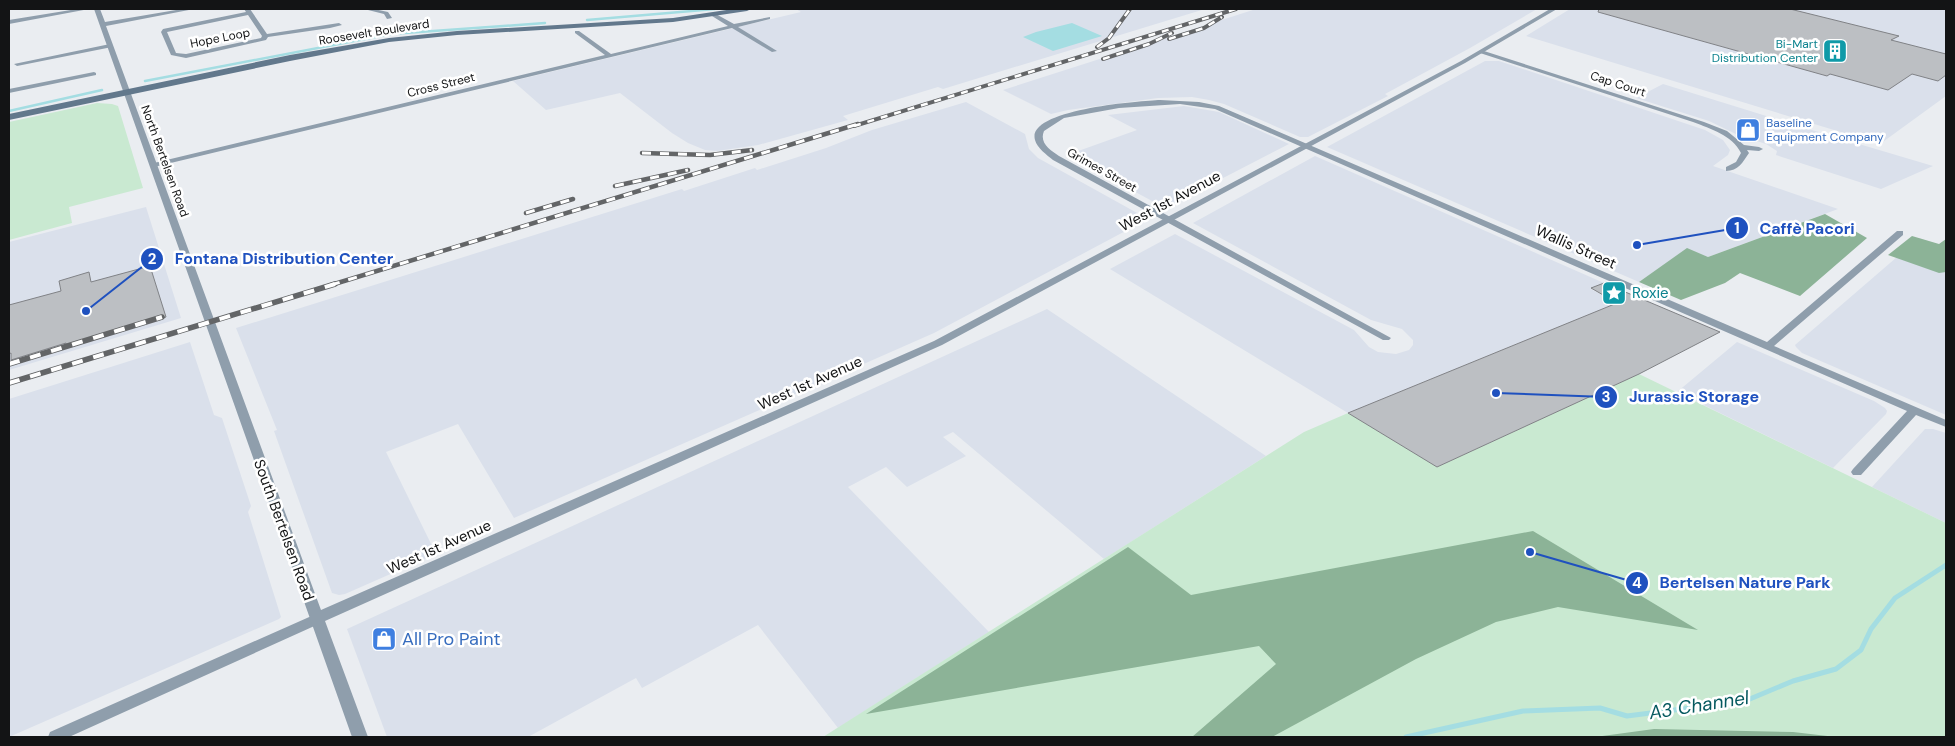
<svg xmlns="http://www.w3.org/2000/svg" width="1955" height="746" font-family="'DM Sans',sans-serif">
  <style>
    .built { fill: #dae0eb }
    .green { fill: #c9e9d1 }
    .forest { fill: #8cb397 }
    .water { fill: #a4dde2 }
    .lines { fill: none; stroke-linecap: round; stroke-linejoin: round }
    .stream-far1 { stroke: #a4dde2; stroke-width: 2.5 }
    .stream { stroke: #a4dde2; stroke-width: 5 }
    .building { fill: #bcbfc3; stroke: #808286 }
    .minor { fill: #8f9eac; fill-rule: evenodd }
    .tertiary { fill: #8f9eac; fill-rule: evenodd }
    .secondary { fill: #62788c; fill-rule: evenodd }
    .rail-far2-casing { stroke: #636567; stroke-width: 4 }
    .rail-far1-casing { stroke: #636567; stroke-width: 4.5 }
    .rail-casing { stroke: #636567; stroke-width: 5.5 }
    .rail-far2 { stroke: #fff; stroke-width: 2.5; stroke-dasharray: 7; stroke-linecap: butt }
    .rail-far1 { stroke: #fff; stroke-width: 3; stroke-dasharray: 9; stroke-linecap: butt }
    .rail { stroke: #fff; stroke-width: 4; stroke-dasharray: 11; stroke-linecap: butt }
    .labels { text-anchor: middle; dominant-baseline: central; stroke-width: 5; stroke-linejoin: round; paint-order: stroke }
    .far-street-label { font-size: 12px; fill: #131415; stroke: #fff }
    .far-culture-label { font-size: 12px; fill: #0d838f; stroke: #fff; text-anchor: end }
    .far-shop-label { font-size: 12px; fill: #366cbe; stroke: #fff; text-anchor: start }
    .street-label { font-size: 15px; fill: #131415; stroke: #fff }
    .culture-label { font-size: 15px; fill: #0d838f; stroke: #fff; text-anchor: start }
    .near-shop-label { font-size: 18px; fill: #366cbe; stroke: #fff; text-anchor: start }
    .near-water-label { font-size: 19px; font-style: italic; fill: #05595f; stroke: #fff }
    .leader { fill: none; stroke: #1f51bf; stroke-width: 2 }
    .callout-dot { fill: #1f51bf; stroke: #fff; stroke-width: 2 }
    .mark-label { font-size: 15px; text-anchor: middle; font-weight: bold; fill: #fff }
    .callout-label { font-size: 16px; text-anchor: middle; font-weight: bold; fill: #1f51bf; stroke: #fff; stroke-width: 5; stroke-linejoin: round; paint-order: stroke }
  </style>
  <rect width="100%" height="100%" fill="#eaedf1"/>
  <path class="built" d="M 796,9 L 1205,9 L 943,89 L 938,87 L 843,116 L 848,120 L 758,145 L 717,151 L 705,150 L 688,143 L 672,133 L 620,93 L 546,110 L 513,81 L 801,12 Z
    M 1256,9 L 1537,9 L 1470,48 L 1385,94 L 1388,96 L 1308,137 L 1300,137 L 1224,104 L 1209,100 L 1192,97 L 1158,98 L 1068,110 L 1051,114 L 1003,90 Z
    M 1570,9 L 1946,9 L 1946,96 L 1880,144 L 1526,36 Z
    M 1485,61 L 1499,61 L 1705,130 L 1723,140 L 1730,150 L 1728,155 L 1713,166 L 1838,209 L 1708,257 L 1687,249 L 1639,282 L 1327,147 Z
    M 1663,84 L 1795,125 L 1933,166 L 1881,189 L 1776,155 L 1777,151 L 1766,144 L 1738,135 L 1709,121 L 1636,98 Z
    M 966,102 L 1025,134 L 1029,149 L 1038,158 L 1148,219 L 934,333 L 514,518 L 458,424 L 386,452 L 436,554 L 345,594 L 339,595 L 332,593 L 274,431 L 277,430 L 236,328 L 682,189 L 684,191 L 755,168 L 757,170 L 826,148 L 872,130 Z
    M 1184,106 L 1219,112 L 1289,144 L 1165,208 L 1067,155 L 1137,130 L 1108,115 Z
    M 1315,156 L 1604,283 L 1591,289 L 1617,303 L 1348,413 L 1110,269 L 1175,234 L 1354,330 L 1369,347 L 1378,352 L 1396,354 L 1409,350 L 1413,345 L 1413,340 L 1402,329 L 1371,320 L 1193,223 Z
    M 146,207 L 181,318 L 9,370 L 9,242 Z
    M 1919,238 L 1946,247 L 1946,415 L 1802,353 L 1796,347 L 1795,345 Z
    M 1047,309 L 1266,456 L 1104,559 L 953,432 L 943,437 L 966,456 L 907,487 L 886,467 L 848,487 L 989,632 L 838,728 L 758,625 L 642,688 L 636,678 L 528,737 L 387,737 L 347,629 Z
    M 190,342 L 214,415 L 222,418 L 251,506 L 248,512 L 281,617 L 279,619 L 9,737 L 9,399 Z
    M 1737,342 L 1874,401 L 1885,408 L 1887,411 L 1886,414 L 1833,468 L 1677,392 Z
    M 1925,429 L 1933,429 L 1946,433 L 1946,523 L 1872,487 Z"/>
  <path class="green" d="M 97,103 L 112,104 L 118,106 L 143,188 L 69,207 L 72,223 L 9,240 L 9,122 Z
    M 1639,374 L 1946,523 L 1946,737 L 823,737 L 1304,432 L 1348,413 L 1437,467 Z"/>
  <path class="forest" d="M 1825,214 L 1867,238 L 1800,296 L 1740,273 L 1725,283 L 1681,300 L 1639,282 L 1687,248 L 1708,257 Z
    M 1912,236 L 1939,244 L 1946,239 L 1946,272 L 1939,273 L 1888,255 Z
    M 1533,531 L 1698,630 L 1558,607 L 1496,622 L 1416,659 L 1272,737 L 1192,737 L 1276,664 L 1259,646 L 866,714 L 1128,547 L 1191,595 Z
    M 1654,729 L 1793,732 L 1836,737 L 1595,737 Z"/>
  <path class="water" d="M 1072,23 L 1102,36 L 1053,51 L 1023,37 L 1036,32 Z"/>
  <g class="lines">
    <path class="stream-far1" d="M 587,20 L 715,9
      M 145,81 L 391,34 L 545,23
      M 9,111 L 102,90"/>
    <path class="stream" d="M 1406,737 L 1523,711 L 1600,708 L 1627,716 L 1745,701 L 1793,681 L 1836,669 L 1861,650 L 1871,629 L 1895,598 L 1946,565"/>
  </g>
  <path class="building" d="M 1599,9 L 1790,9 L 1899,36 L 1891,40 L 1946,54 L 1946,75 L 1938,81 L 1912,74 L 1888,90 L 1830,74 L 1827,76 L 1598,12 Z
    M 150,266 L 166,317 L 67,348 L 66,343 L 11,360 L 11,353 L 9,354 L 9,305 L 61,291 L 59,281 L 89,272 L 91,282 Z
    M 1604,283 L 1720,332 L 1639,374 L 1437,467 L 1348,413 L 1617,303 L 1591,288 Z"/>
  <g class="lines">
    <path class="minor" d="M 77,9 L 89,9 L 9,24 L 9,20 Z
      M 244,9 L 250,9 L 267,34 L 339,23 L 342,25 L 330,28 L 268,37 L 266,40 L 186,58 L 171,55 L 161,32 L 163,29 L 246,12 ZM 248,15 L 262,36 L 261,38 L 186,54 L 176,53 L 167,32 Z
      M 364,9 L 374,9 L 388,12 L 392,18 L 387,19 L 384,14 Z
      M 714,13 L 734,24 L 770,17 L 770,19 L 738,27 L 777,51 L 772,52 L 732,28 L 154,167 L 150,165 L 154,163 L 605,55 L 575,33 L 575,31 L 579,31 L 611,54 L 728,26 L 712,16 L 711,15 Z
      M 110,44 L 113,46 L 112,47 L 17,66 L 14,64 Z
      M 1480,51 L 1484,51 L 1704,122 L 1727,131 L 1744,145 L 1759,147 L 1763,149 L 1759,151 L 1747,150 L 1749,153 C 1743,162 1738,171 1726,171 L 1726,167 L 1736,162 L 1741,153 C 1732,135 1711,129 1693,122 L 1480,53 Z
      M 94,72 L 96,73 L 96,75 L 9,93 L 9,89 Z
      M 1160,100 L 1199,102 L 1219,106 L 1767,342 L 1897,231 L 1903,231 L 1903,235 L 1774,346 L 1946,420 L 1946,427 L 1916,415 L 1861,475 L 1853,475 L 1851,472 L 1853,469 L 1907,411 L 1215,109 L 1180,104 L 1119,108 L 1064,118 L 1044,131 C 1039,143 1050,150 1059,156 L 1391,338 L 1389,340 L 1383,340 L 1053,160 C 1047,155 1037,148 1035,140 C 1026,109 1141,101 1160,100 Z
      M 316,614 L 321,615 L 322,619 L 321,623 L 69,737 L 48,737 L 50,732 Z"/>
    <path class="tertiary" d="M 94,9 L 100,9 L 105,22 L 182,9 L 194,9 L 106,26 L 321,610 L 934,341 L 1461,61 L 1550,9 L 1557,9 L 1465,63 L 942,345 L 325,621 L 368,737 L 352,737 Z"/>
    <path class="secondary" d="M 733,9 L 751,9 L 747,11 L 673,22 L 457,35 L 389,42 L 290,61 L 9,120 L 9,114 L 290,55 L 389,38 L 457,31 L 673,18 Z"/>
    <defs>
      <path id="rail-far2" d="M 1169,39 L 1204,28 L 1222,17
        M 1097,47 L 1109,38 L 1130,9
        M 1103,59 L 1149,44 L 1172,33
        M 854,126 L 1236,9"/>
      <path id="rail-far1" d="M 642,153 L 710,155 L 752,150
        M 615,186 L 688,170
        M 526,213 L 573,199
        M 331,285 L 858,124"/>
      <path id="rail" d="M 9,364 L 162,317
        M 9,383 L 335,284"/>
    </defs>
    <use href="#rail-far2" class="rail-far2-casing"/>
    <use href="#rail-far1" class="rail-far1-casing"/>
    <use href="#rail" class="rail-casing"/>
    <use href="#rail-far2" class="rail-far2"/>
    <use href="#rail-far1" class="rail-far1"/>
    <use href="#rail" class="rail"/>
  </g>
  <defs>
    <symbol id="building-square" viewBox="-11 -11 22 22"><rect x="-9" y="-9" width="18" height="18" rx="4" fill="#0f9aa8" stroke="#fff"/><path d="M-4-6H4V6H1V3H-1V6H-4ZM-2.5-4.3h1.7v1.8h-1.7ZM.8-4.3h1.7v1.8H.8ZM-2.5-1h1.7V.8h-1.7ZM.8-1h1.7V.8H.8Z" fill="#fff"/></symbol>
    <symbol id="shop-square" viewBox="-11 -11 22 22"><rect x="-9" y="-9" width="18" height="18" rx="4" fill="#3f7fe0" stroke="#fff"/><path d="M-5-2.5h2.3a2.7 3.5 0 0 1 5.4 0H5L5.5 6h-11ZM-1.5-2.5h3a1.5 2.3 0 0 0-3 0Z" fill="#fff"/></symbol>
    <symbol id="sight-square" viewBox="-11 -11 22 22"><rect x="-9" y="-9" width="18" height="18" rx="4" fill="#0f9aa8" stroke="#fff"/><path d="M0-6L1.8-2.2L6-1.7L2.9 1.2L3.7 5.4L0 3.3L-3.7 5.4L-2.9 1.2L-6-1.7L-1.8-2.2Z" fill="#fff"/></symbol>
  </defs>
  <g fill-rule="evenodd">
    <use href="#building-square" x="1821" y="37" width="28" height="28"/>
    <use href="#shop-square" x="1734" y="116" width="28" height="28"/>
    <use href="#sight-square" x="1600" y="279" width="28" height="28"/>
    <use href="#shop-square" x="370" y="625" width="28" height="28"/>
  </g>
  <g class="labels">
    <g class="far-street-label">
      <text transform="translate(374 32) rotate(-9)">Roosevelt Boulevard</text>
      <text transform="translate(220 38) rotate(-11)">Hope Loop</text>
      <text transform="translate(1618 84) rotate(18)">Cap Court</text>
      <text transform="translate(441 85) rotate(-14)">Cross Street</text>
      <text transform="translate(165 161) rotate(70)">North Bertelsen Road</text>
      <text transform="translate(1102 170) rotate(29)">Grimes Street</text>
    </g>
    <g class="far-culture-label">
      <text x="1818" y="44">Bi-Mart<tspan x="1818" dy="14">Distribution Center</tspan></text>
    </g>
    <g class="far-shop-label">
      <text x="1766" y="123">Baseline<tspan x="1766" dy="14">Equipment Company</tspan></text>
    </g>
    <g class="street-label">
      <text transform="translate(1170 201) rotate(-28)">West 1st Avenue</text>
      <text transform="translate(1576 247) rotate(24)">Wallis Street</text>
      <text transform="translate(810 383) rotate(-24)">West 1st Avenue</text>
      <text transform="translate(284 530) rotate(70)">South Bertelsen Road</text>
      <text transform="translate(439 547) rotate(-24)">West 1st Avenue</text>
    </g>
    <g class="culture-label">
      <text x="1632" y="293">Roxie</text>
    </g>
    <g class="near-shop-label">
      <text x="402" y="639">All Pro Paint</text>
    </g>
    <g class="near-water-label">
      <text transform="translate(1699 705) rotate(-9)">A3 Channel</text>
    </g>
  </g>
  <path class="leader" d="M1637 245L1737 228M86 311L152 259M1496 393L1606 397M1530 552L1637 583"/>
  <g class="callout-dot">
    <circle cx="1637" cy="245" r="5"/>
    <circle cx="86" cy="311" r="5"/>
    <circle cx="1496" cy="393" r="5"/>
    <circle cx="1530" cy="552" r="5"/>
    <circle cx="1737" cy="228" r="12"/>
    <circle cx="152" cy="259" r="12"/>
    <circle cx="1606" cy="397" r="12"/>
    <circle cx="1637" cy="583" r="12"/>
  </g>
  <g class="mark-label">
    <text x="1737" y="233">1</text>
    <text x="152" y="264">2</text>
    <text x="1606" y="402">3</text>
    <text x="1637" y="588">4</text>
  </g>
  <g class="callout-label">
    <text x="1807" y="234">Caffè Pacori</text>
    <text x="284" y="264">Fontana Distribution Center</text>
    <text x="1694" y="402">Jurassic Storage</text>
    <text x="1745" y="588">Bertelsen Nature Park</text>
  </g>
  <rect width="1955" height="746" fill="none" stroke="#131415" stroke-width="20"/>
</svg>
